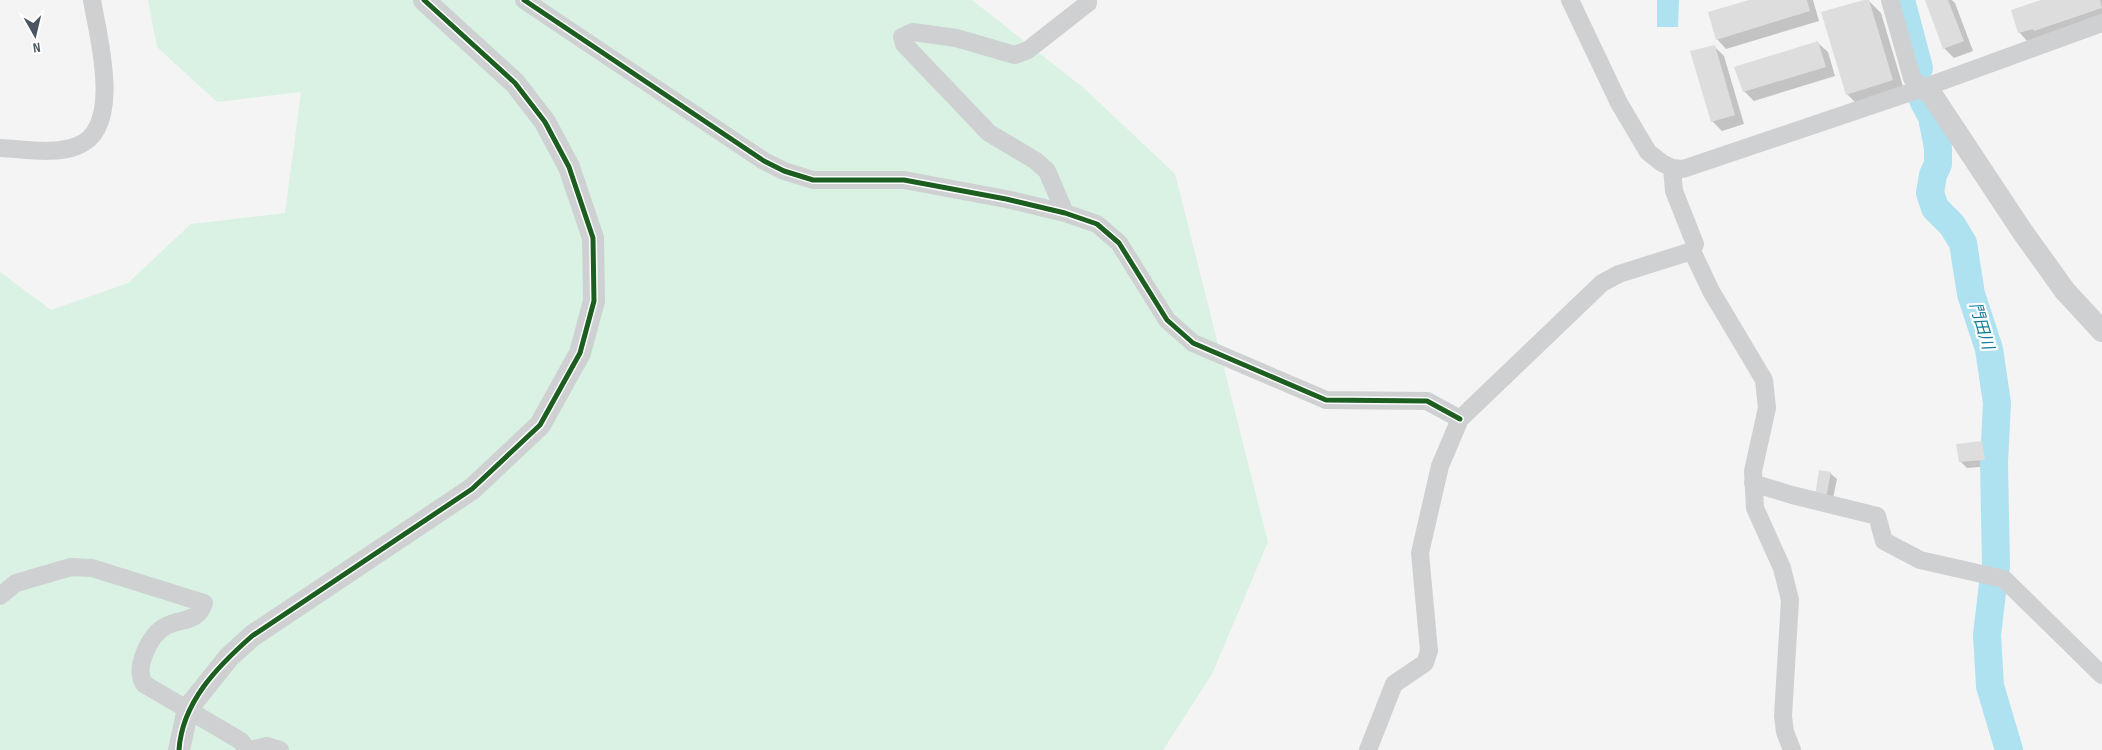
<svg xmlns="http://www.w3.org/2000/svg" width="2102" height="750" font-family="'Sofia Sans Condensed','Noto Sans JP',sans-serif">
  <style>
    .green { fill: #d9f2e3 }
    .water { fill: #aee2f0 }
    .shadow { fill: #0003 }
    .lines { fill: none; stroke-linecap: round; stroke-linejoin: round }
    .river { stroke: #aee2f0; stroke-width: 28 }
    .building { fill: #ddddde }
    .minor { stroke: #ced0d2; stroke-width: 18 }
    .tertiary { stroke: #ced0d2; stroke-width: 22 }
    .tertiary-bridge { stroke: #ced0d2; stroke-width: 22 }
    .cycleway-casing { stroke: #fff; stroke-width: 8 }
    .cycleway { stroke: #1b5e20; stroke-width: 5 }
    .labels { text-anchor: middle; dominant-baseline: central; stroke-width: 4.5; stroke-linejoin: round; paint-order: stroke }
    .water-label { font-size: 16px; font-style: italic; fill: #0c7c9b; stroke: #fff }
  </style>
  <rect width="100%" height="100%" fill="#f4f4f4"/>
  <path class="green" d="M 148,0 L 972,0 L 1085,89 L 1175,174 L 1268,542 L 1212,674 L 1163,750 L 0,750 L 0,272 L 51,310 L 128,283 L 191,224 L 285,213 L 301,92 L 217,102 L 157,47 Z"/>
  <path class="water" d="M 1657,0 L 1679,0 L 1678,27 L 1657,27 Z"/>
  <path class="shadow" d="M 1753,0 L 1813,0 L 1819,21 L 1726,49 L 1717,39 Z
    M 1868,0 L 1881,13 L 1905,93 L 1860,107 L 1847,94 Z
    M 1926,0 L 1952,0 L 1955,3 L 1973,51 L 1954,58 L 1944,48 Z
    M 2045,0 L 2102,0 L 2102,20 L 2028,42 L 2019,32 Z
    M 1818,43 L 1828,52 L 1835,76 L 1754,101 L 1744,91 Z
    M 1714,46 L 1724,56 L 1744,124 L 1722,131 L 1712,121 Z
    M 1982,442 L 1988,449 L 1991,466 L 1967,468 L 1960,461 Z
    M 1830,473 L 1837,479 L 1832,503 L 1822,502 Z"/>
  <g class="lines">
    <path class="river" d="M 1901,0 L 1919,68
      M 1923,100 L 1932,117 L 1938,148 L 1938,164 L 1933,175 L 1930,193 L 1935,208 L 1952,225 L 1963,243 L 1971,294 L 1989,349 L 1997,403 L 1994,462 L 1996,567
      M 1993,584 L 1987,635 L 1990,686 L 2009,750"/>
  </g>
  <path class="building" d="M 1749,0 L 1807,0 L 1810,11 L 1716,40 L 1708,12 Z
    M 1864,0 L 1869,0 L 1893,80 L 1846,95 L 1821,12 Z
    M 1925,0 L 1948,0 L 1964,41 L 1943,49 Z
    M 2041,0 L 2100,0 L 2102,8 L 2034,31 L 2033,29 L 2018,33 L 2011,10 Z
    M 1818,41 L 1826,67 L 1743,92 L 1734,67 Z
    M 1715,45 L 1735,115 L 1711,122 L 1690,51 Z
    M 1982,441 L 1985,460 L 1959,462 L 1956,444 Z
    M 1819,470 L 1831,472 L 1826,498 L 1815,496 Z"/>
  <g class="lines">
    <path class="minor" d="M 524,0 L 764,161 L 784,171 L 813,180 L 904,180 L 1006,199 L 1065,213 L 1097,224 L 1119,243 L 1167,320 L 1193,343 L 1326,400 L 1427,401 L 1460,419
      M 1570,0 L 1619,103 L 1648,152 L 1662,163 L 1672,168 L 1683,169 L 1923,88 L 2102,23
      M 1890,0 L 1912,78 L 1923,88
      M 0,148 C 24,149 54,155 77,146 C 124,129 98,36 92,0
      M 1065,213 L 1047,171 L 1036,161 L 989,133 L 904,44 L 902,37 L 913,32 L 956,38 L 1015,55 L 1028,50 L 1088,3 L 1088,0
      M 1692,251 L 1711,291 L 1764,380 L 1767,408 L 1753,471 L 1755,508 L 1782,568 L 1790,600 L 1783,716 L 1785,732 L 1792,750
      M 1753,483 L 1792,495 L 1877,516 L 1884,541 L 1920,560 L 2004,579 L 2102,675
      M 0,596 L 16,583 L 71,567 L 92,568 L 204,603 C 198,623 182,618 166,626 C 149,635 134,668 144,684 L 241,741 L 247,750
      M 249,750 L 267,746 L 280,750
      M 1368,750 L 1394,684 L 1425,663 L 1429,651 L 1420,553 L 1440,466 L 1460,419 L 1602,283 L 1619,274 L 1692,251 L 1695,244 L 1674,191 L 1672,168"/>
    <path class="tertiary" d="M 1923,88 L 1932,95 L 2022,231 L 2065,291 L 2102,331
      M 193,702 L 229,657 L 252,636 L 472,489 L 540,425 L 580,353 L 594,301 L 593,238 L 569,167 L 545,122 L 515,83 L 424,0
      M 179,750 L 186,718"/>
    <path class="tertiary-bridge" d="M 186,718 L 193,702"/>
    <defs>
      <path id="cycleway" d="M 524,0 L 764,161 L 784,171 L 813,180 L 904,180 L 1006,199 L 1065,213 L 1097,224 L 1119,243 L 1167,320 L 1193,343 L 1326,400 L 1427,401 L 1460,419
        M 179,750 C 182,702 218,666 252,636 L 472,489 L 540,425 L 580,353 L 594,301 L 593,238 L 569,167 L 545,122 L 515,83 L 424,0"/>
    </defs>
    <use href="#cycleway" class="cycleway-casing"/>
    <use href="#cycleway" class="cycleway"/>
  </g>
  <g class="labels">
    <g class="water-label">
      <text transform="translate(1981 326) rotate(73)">門田川</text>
    </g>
  </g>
  <g transform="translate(35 35) rotate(172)" stroke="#ffffff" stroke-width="4" paint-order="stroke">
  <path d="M0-4L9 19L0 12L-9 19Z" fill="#4a5661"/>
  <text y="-8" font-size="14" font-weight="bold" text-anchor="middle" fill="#4a5661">N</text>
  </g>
</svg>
